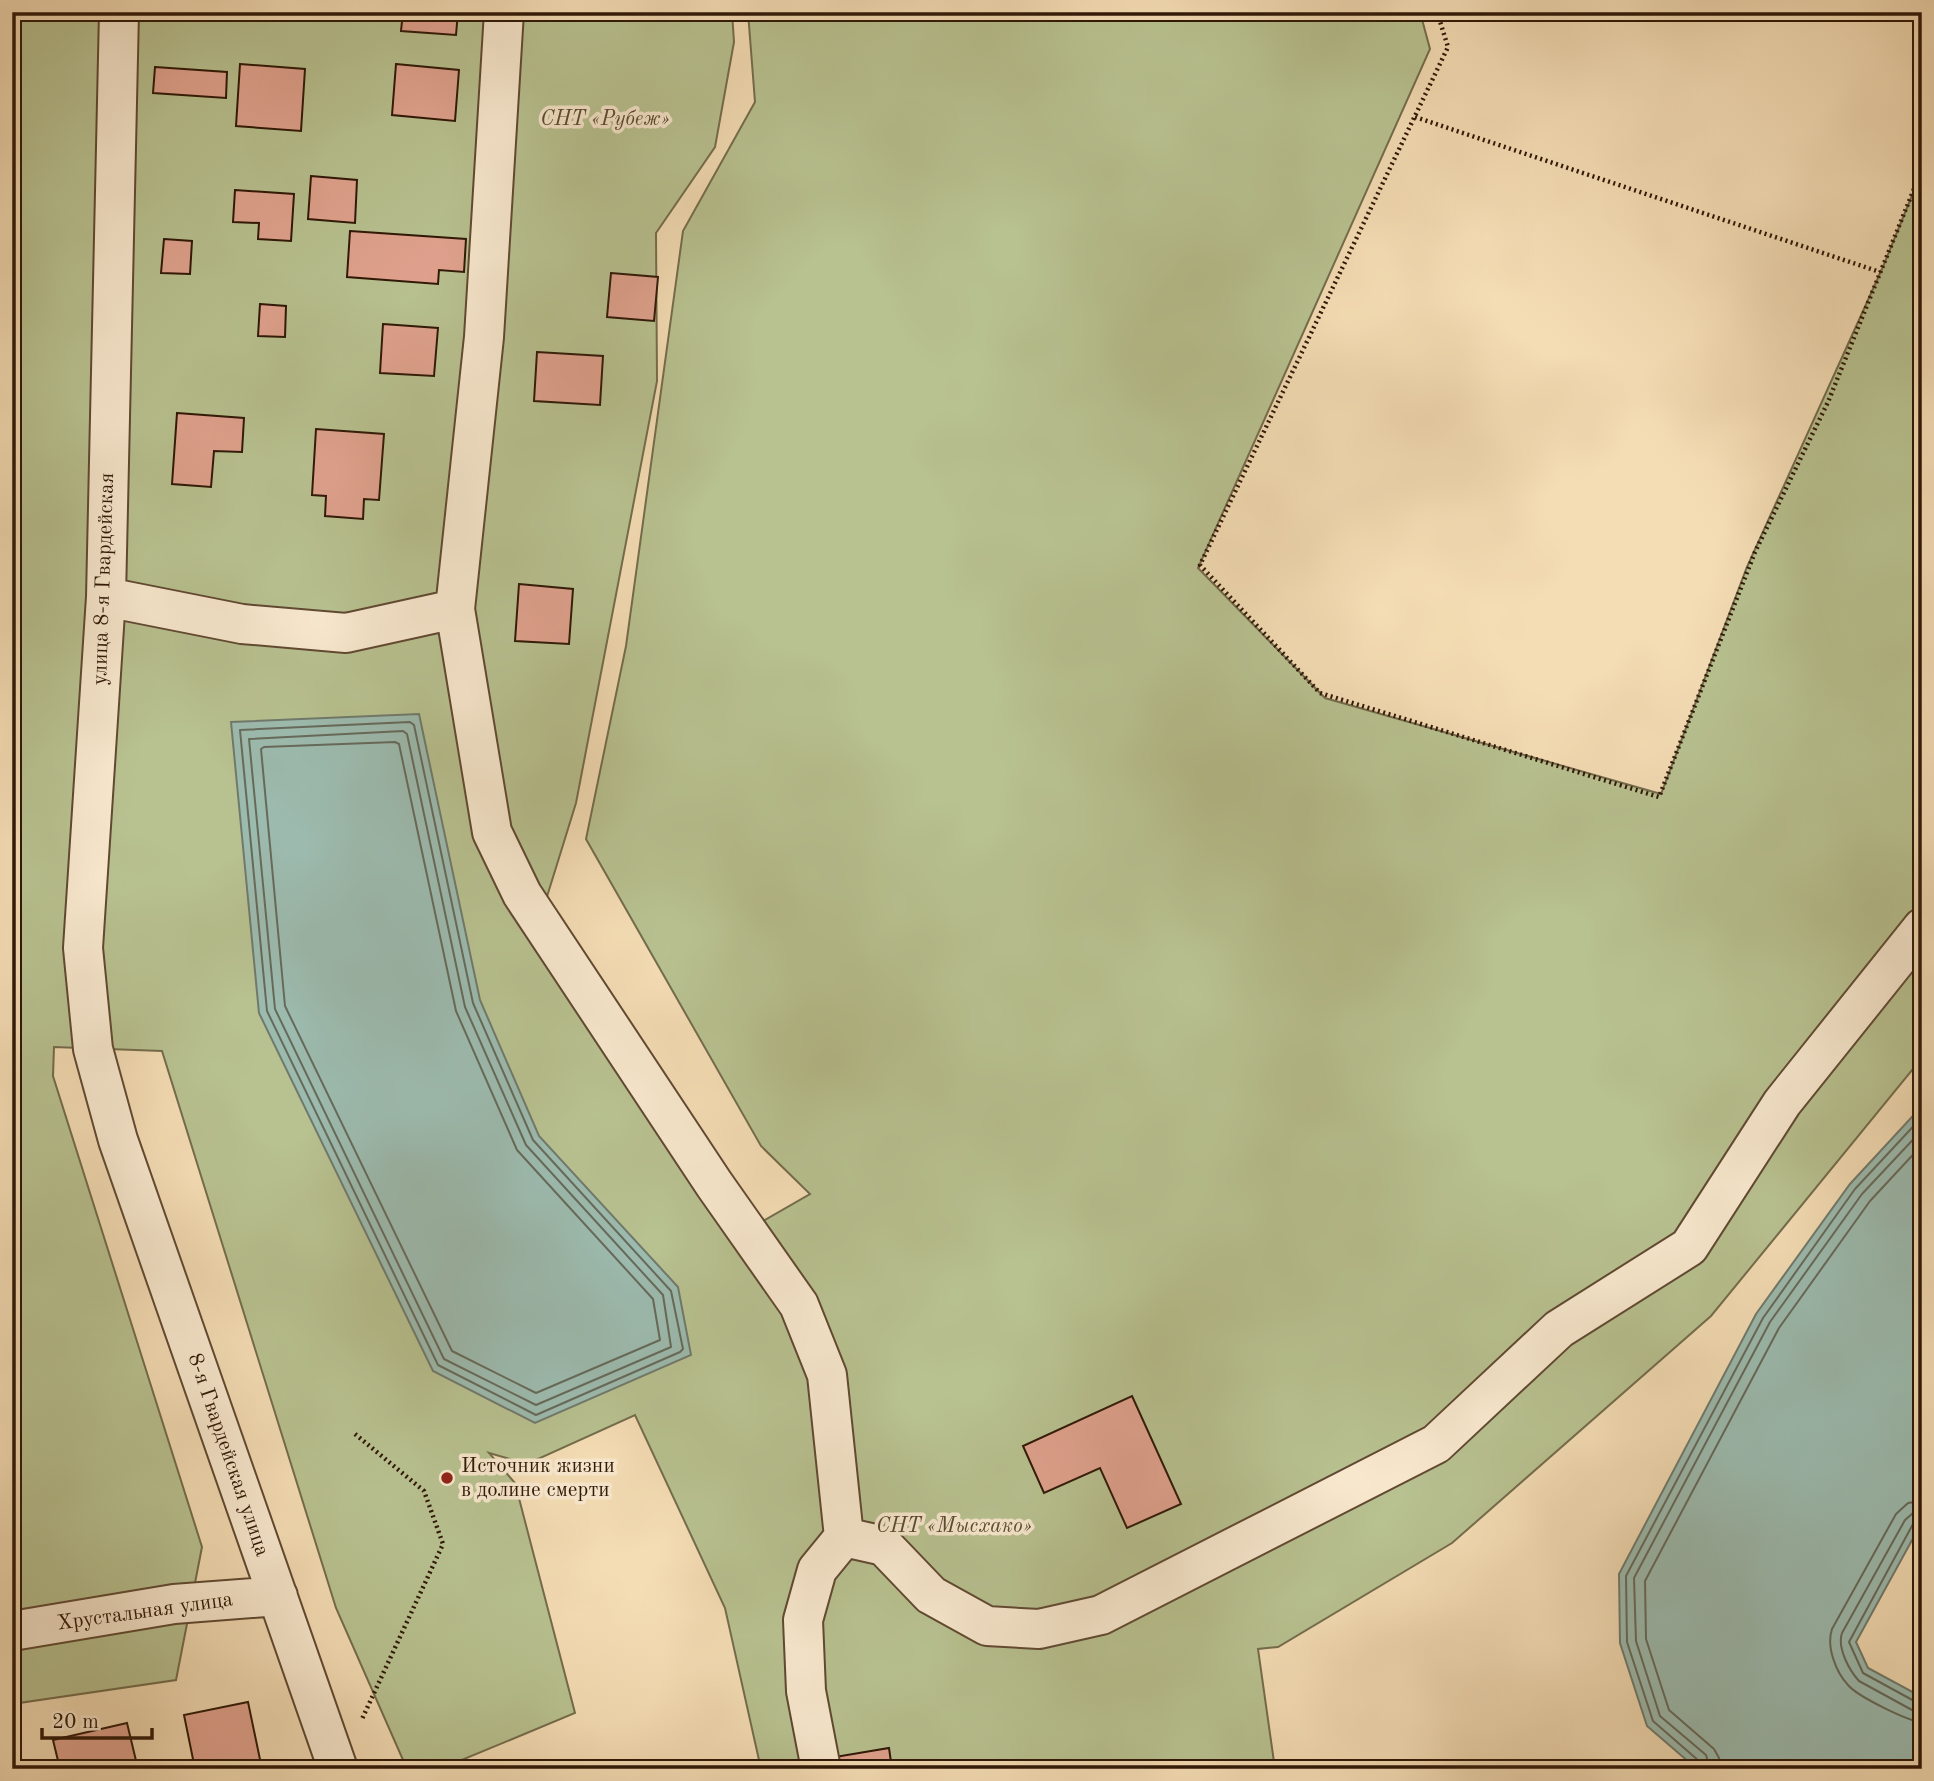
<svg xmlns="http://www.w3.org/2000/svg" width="1934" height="1781" font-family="'Old Standard TT',serif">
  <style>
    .green { fill: #b8c190; stroke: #746c4c; stroke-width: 2 }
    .water { fill: #9cbbaf; stroke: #707a6c; stroke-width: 2 }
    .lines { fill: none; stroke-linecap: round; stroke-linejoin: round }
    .shore { stroke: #666a5b; stroke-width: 2 }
    .building { fill: #e0a28e; stroke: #2f1807; stroke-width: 2 }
    .minor-casing { stroke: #604932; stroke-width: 42 }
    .path { stroke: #2f1807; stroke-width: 4.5; stroke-dasharray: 2 3.5; stroke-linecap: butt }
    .minor { stroke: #f8e8ce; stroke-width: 38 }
    .poi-dot { fill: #8f2418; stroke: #f8e8ce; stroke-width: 2.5 }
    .labels { text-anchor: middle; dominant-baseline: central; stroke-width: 7; stroke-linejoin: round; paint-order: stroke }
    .park-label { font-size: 21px; font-style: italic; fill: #584b30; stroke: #f8e8ce }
    .street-label { font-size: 21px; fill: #2f1807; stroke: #f8e8ce }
    .poi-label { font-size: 21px; fill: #2f1807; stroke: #f8e8ce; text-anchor: start }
  </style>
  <rect width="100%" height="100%" fill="#f4dcb4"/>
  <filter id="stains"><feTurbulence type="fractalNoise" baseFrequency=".00286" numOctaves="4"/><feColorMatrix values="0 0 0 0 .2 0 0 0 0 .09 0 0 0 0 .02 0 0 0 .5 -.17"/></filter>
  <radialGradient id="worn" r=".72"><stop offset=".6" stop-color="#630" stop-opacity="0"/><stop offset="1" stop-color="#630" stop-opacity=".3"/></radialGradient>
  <path class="green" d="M 12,12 L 732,12 L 734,42 L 715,147 L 656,233 L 657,381 L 576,803 L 545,903 L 756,1225 L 810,1194 L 761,1146 L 586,839 L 626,646 L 683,231 L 755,102 L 748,12 L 1420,12 L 1430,49 L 1198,568 L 1325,698 L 1661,794 L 1747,567 L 1882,269 L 1922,171 L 1922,1058 L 1711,1316 L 1452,1543 L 1278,1647 L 1258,1649 L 1275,1769 L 761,1769 L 725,1608 L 635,1415 L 527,1464 L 489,1453 L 515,1483 L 575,1713 L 440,1769 L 407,1769 L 336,1608 L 162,1051 L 54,1047 L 53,1076 L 202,1547 L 176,1680 L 12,1704 Z"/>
  <path class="water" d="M 419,714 L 480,1000 L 539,1136 L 678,1287 L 691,1355 L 535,1423 L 433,1371 L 259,1013 L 231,722 Z
    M 1922,1106 L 1922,1522 L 1856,1642 L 1868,1668 L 1922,1697 L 1922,1769 L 1697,1769 L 1647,1726 L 1620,1643 L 1619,1574 L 1756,1314 L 1850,1184 Z"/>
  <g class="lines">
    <path class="shore" d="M 410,722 L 414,725 L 473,1003 L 533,1140 L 671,1291 L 683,1349 L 680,1352 L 536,1415 L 438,1365 L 267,1011 L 240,730 Z
      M 403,731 L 407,734 L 465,1007 L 526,1145 L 663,1295 L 671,1347 L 536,1405 L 444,1359 L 275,1009 L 249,739 Z
      M 395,742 L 399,744 L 456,1011 L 517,1150 L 653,1299 L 660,1340 L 536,1393 L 452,1351 L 285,1006 L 261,749 L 264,747 Z
      M 1922,1501 L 1908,1503 L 1896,1514 L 1832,1629 C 1826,1647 1836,1672 1848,1685 C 1857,1696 1909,1722 1922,1722
      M 1922,1511 L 1913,1513 L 1905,1520 L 1842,1633 C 1837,1648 1849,1670 1859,1681 L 1912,1710 L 1922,1712
      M 1922,1520 L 1913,1524 L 1849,1642 L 1863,1673 L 1916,1702 L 1922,1703
      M 1701,1769 L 1699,1761 L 1653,1721 L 1627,1642 L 1626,1576 L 1763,1318 L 1855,1189 L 1922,1117
      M 1710,1769 L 1706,1755 L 1660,1716 L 1636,1641 L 1634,1578 L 1770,1322 L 1862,1194 L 1922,1130
      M 1721,1769 L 1719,1758 L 1714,1749 L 1669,1710 L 1646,1639 L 1645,1581 L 1779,1328 L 1870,1201 L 1922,1145"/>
  </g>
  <path class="building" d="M 403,12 L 458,12 L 456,35 L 401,31 Z
    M 240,64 L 305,69 L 301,131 L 236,126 Z
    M 396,64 L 459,70 L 455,121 L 392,115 Z
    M 155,67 L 227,72 L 226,98 L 153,93 Z
    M 311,176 L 357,180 L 355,223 L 308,219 Z
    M 235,190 L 294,194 L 291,241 L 258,239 L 259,223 L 233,222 Z
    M 350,231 L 466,239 L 464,272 L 439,270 L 438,284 L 347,277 Z
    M 164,239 L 192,241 L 190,274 L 161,273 Z
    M 611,273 L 658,277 L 654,321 L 607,317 Z
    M 260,304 L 286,306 L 285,337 L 258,336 Z
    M 383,324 L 438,328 L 434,376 L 380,373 Z
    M 537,352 L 603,356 L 600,405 L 534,401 Z
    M 177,413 L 244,418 L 242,452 L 214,451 L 211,487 L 172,484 Z
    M 316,429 L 384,434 L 379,500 L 364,499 L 363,519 L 325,516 L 326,496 L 312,495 Z
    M 519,584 L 573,589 L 569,644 L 515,641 Z
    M 1132,1396 L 1181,1504 L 1127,1528 L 1100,1468 L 1044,1493 L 1023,1446 Z
    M 248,1702 L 262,1769 L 195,1769 L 184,1715 Z
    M 127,1723 L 138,1769 L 60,1769 L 53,1740 Z
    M 889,1748 L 892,1769 L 831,1769 L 829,1758 Z"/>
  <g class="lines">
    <defs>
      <path id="minor" d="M 119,12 L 106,597 L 83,948 L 93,1049 L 118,1140 L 338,1769
        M 504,12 L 484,337 L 455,609 L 492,832 L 522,894 L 714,1184 L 799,1305 L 827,1375 L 844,1537
        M 106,597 L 242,624 L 346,633 L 455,609
        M 844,1537 L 884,1546 L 931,1595 L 987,1626 L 1039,1629 L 1101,1615 L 1436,1444 L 1559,1329 L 1689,1247 L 1782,1103 L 1922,928
        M 12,1631 L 174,1604 L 278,1596
        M 821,1769 L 806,1691 L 803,1620 L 817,1570 L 844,1537"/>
    </defs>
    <use href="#minor" class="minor-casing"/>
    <path class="path" d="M 1437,12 L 1448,47 L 1200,565 L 1320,693 L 1659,797 L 1755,552 L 1828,402 L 1922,169
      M 1415,117 L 1880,272
      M 355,1434 L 424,1491 L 443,1544 L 362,1719"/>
    <use href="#minor" class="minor"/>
  </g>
  <circle class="poi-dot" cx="447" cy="1478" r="7"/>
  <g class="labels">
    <g class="park-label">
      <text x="605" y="119">СНТ «Рубеж»</text>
      <text x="954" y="1526">СНТ «Мысхако»</text>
    </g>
    <g class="street-label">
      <text transform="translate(104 579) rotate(-88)">улица 8-я Гвардейская</text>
      <text transform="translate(228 1455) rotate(71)">8-я Гвардейская улица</text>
      <text transform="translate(145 1612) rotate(-8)">Хрустальная улица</text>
    </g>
    <g class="poi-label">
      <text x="461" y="1466">Источник жизни<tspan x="461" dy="24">в долине смерти</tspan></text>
    </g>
  </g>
  <rect width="1934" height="1781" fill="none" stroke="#f4dcb4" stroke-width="42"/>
  <rect x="14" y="14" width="1906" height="1753" fill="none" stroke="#2f1807" stroke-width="3.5"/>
  <rect x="21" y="21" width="1892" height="1739" fill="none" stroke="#2f1807" stroke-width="2"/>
  <path d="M42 1728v10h110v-10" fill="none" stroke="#2f1807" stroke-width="3.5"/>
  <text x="52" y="1728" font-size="21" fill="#2f1807" stroke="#f8e8ce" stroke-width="5" paint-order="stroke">20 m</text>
  <rect width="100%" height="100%" filter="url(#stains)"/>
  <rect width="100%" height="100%" fill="url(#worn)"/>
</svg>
